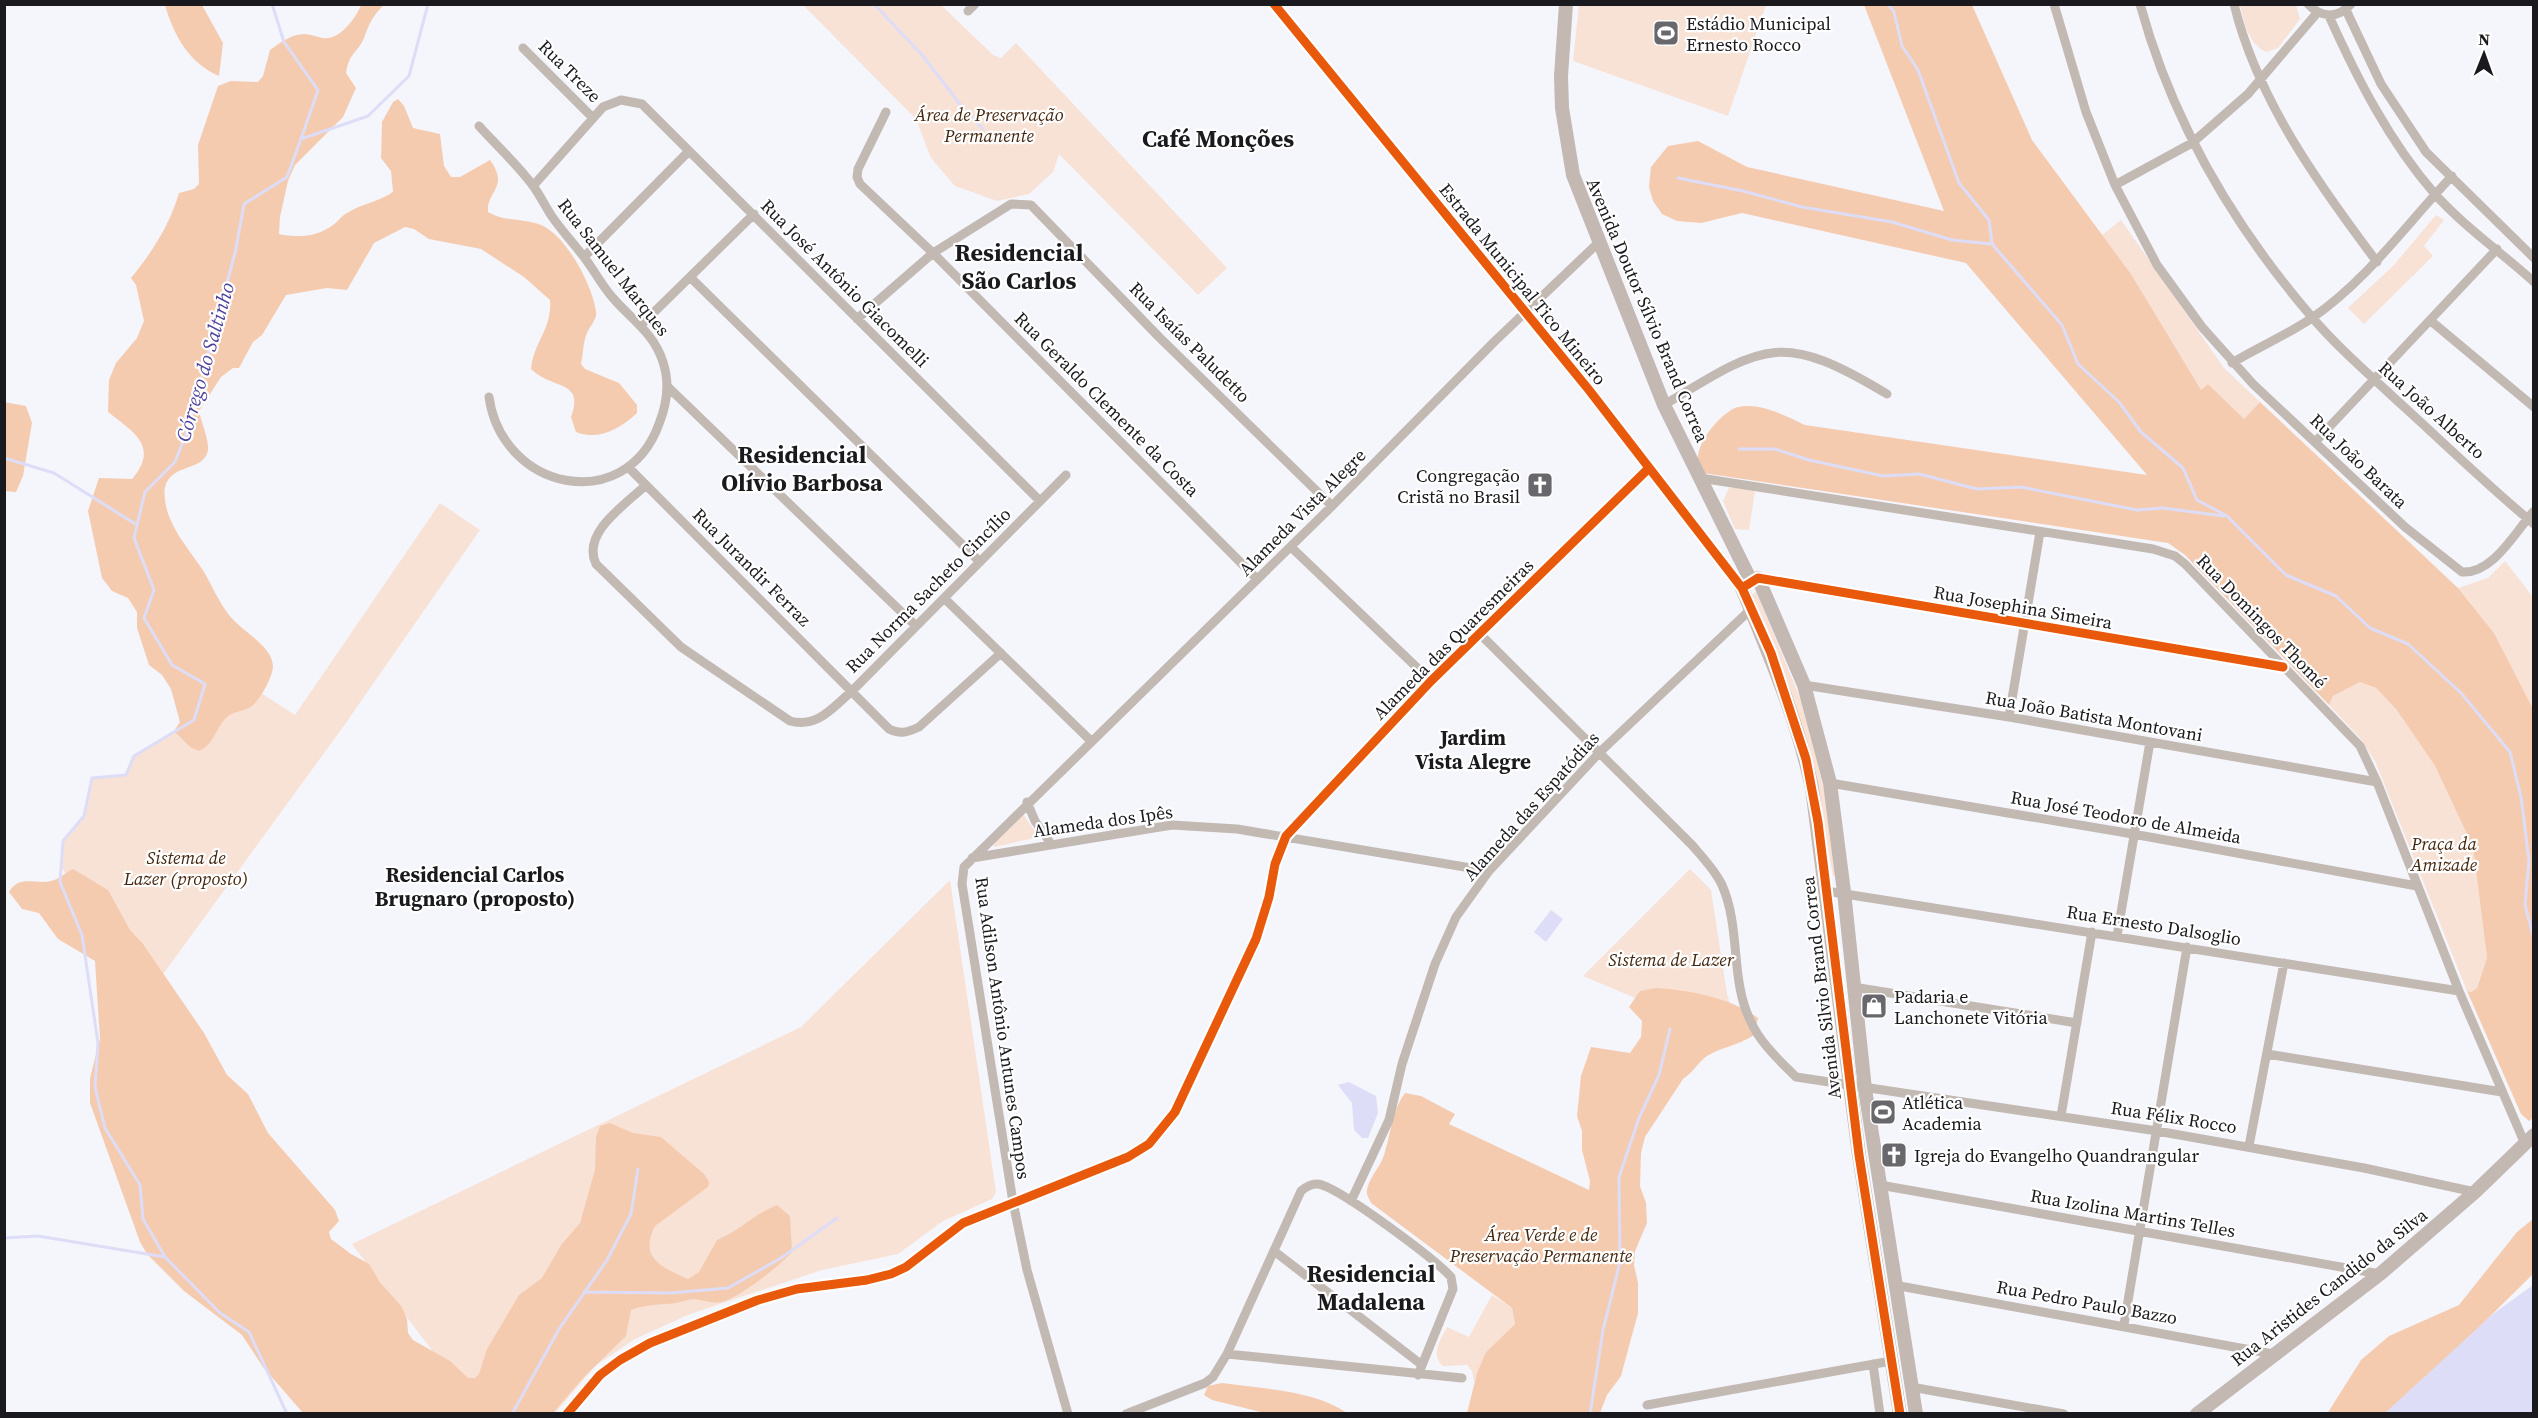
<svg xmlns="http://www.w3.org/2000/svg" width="2538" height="1418" font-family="'Source Serif 4',serif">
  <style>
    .green { fill: #f8e2d6 }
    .forest { fill: #f5cbb0 }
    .water { fill: #ddddf7 }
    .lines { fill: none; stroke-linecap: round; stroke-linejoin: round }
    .stream { stroke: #ddddf7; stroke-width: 3 }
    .street { stroke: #c3b9b3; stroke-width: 9 }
    .secondary { stroke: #c3b8b2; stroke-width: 14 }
    .cycleway-casing { stroke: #fff; stroke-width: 13 }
    .cycleway { stroke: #e8590c; stroke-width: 9 }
    .labels { text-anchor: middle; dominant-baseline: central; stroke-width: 4.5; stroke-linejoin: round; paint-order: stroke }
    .poi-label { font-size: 18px; fill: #1a1a1e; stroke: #fff; text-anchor: start }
    .street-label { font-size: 18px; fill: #1a1a1e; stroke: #fff }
    .park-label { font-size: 18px; font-style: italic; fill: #45270f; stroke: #fff }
    .water-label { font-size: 20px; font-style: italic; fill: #4d419e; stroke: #fff }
    .quarter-label { font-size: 21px; font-weight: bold; fill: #1a1a1e; stroke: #fff }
    .district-label { font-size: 24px; font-weight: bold; fill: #1a1a1e; stroke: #fff }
  </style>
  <rect width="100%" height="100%" fill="#f5f5fc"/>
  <path class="green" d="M 803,5 L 941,5 L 993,55 L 1001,58 L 1016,43 L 1227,268 L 1198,295 L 1059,154 L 1053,172 L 1029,194 L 997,201 L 955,186 L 931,158 L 916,119 Z
    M 1579,5 L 1579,4 L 1766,5 L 1728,116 L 1573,61 Z
    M 2240,5 L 2296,5 L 2300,19 L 2278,48 L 2266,52 C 2248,43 2244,23 2240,5 Z
    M 2436,215 L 2444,220 L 2424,246 L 2433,256 L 2364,324 L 2348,308 L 2394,265 Z
    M 2121,220 L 2224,368 L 2260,402 L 2244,420 L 2208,384 L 2201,391 L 2131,274 L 2102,235 Z
    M 1735,487 L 1755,491 L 1749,530 L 1735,529 L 1723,501 L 1729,488 Z
    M 440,503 L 480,530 L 343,727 L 153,988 L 61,867 L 63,841 L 84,816 L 92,778 L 126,775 L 134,756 L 194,720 L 213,662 L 295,715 Z
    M 2505,561 L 2533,597 L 2533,713 L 2494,633 L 2458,588 L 2488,578 Z
    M 1756,591 L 1806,712 L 1829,812 L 1838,876 L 1833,876 L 1810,751 L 1752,596 Z
    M 2360,682 L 2376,688 L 2396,709 L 2435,766 L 2473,847 L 2487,958 L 2477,988 L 2471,992 L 2467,991 L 2375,761 L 2360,738 L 2329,705 L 2333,696 Z
    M 1023,814 L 1039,837 L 994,847 L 993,843 Z
    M 1690,869 L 1711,890 L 1727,994 L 1742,1043 L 1583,976 Z
    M 950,880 L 996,1192 L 992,1199 L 943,1221 L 898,1254 L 822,1270 L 690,1314 L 635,1339 L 595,1366 L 555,1413 L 479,1413 L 352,1244 L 801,1027 Z
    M 1492,1295 L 1512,1308 L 1515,1324 L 1486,1352 L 1474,1382 L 1472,1371 L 1467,1365 L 1443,1366 C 1430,1354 1440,1341 1447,1327 L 1469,1337 Z"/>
  <path class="forest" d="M 165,5 L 202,5 L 223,43 L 219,76 C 189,63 174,36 165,5 Z
    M 361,5 L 384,5 C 373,15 369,24 364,38 C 357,54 350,51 346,73 L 356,88 L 343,117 L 295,165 L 288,181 L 280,217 L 279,234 C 298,238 317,237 333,225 C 338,222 341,216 347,213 C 361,204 378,202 393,192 L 391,171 L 381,158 L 382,122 L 393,102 L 398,99 L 404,106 L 413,128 L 440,134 L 444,166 L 451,177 L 460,177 L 490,160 C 510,188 486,191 488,212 C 504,222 523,218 541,225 C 566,235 593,286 596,312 C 597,320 590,326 587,333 C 583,342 583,355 581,364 L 585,369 L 619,383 L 637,405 L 637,413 C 620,429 599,441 576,432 L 571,417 C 585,379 552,390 531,369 C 534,341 552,330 550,300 L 524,277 L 481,249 L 429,239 L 414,229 L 405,227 L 374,243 L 347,290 L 327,288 L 286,295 L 262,335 L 253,342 L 239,368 L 233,368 L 221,377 L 199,411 C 201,422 209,439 208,450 C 204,475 160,460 165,500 C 168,527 190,550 204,572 C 212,586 219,602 229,615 C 241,631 272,645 273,666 C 273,676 262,696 255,703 C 248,712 235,710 227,717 C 215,728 215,744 199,751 L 190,747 L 174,731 L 180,722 L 171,689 L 162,675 L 149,665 L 137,628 L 137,612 L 128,598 L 112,591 L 102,578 L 88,511 L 99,478 L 132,479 C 160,446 133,432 108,412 L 109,380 L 116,363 L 137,338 L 144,321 L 136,285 L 131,278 C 153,251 169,226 179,193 L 194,189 L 199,184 L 198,145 L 218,86 L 231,81 L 258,82 L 263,76 L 270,50 C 280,43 291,34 304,34 C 312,34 320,39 328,38 C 342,37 357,16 361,5 Z
    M 1864,5 L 1972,5 L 2032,140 L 2131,274 L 2201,390 L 2208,384 L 2244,419 L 2260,402 L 2458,588 L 2494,633 L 2533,709 L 2533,1118 L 2529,1121 L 2521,1114 L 2467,991 L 2471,992 L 2477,988 L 2487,958 L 2473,847 L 2435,766 L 2396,709 L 2376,688 L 2360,682 L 2333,696 L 2329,705 L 2185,555 L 2168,543 L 1703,473 C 1702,469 1698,464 1698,460 C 1696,443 1722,411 1738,407 C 1761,402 1785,416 1805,425 L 2147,475 L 1966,263 L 1742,213 L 1701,223 L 1677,221 L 1662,214 L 1653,201 L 1649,187 L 1651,167 L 1668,146 L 1698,141 L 1747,167 L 1944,211 Z
    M 4,402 L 26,406 L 32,423 L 23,476 L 16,492 L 5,491 Z
    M 73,869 L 108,890 L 130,930 L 143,944 L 204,1033 L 227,1075 L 248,1094 L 268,1133 L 335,1210 L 339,1221 L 329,1232 L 331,1239 L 351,1254 L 369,1264 L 380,1282 L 402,1307 L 407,1319 L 408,1333 L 413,1340 L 450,1361 L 468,1378 L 475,1378 L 479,1374 L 487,1349 L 519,1295 L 542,1278 L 561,1245 L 580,1223 L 595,1170 L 596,1137 L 600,1126 L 610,1123 L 633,1133 L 661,1137 L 704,1174 L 709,1182 L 708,1187 L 655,1226 C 638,1258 663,1268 688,1279 L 699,1272 L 717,1240 C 739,1231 754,1214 777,1205 L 790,1216 L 792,1252 C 781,1265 738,1299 721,1302 C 712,1304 703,1300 694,1299 C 689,1299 682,1302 676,1303 C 660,1305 646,1304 631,1310 L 626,1336 L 583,1378 L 553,1413 L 303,1413 L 263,1367 L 242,1335 L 184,1291 L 147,1254 L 140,1242 L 90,1103 L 90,1078 L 100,1039 L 95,961 L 58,939 L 39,913 L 22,909 L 9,892 C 19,874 36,885 51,881 C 58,880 66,872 73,869 Z
    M 1656,988 C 1689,990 1732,998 1758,1018 L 1754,1035 C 1739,1045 1722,1047 1707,1056 C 1697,1063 1693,1073 1683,1079 L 1645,1137 L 1641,1153 L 1640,1186 L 1646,1203 L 1647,1223 L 1635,1251 L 1634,1265 L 1638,1283 L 1638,1313 L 1621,1376 L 1607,1395 L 1600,1413 L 1467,1413 L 1477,1373 L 1486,1352 L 1515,1324 L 1512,1308 L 1371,1203 C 1369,1198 1366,1195 1367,1190 C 1369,1177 1380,1168 1384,1155 C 1391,1134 1391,1112 1405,1093 L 1421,1096 L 1455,1114 L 1449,1124 L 1589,1190 L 1590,1181 L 1582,1150 L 1582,1131 L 1577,1116 L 1581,1076 L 1591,1047 L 1630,1053 L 1641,1037 L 1642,1021 L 1629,1007 L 1640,991 Z
    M 2533,1219 L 2533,1274 L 2457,1349 L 2403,1413 L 2327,1414 L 2361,1360 L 2389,1336 L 2459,1305 L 2517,1232 Z
    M 1222,1383 C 1262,1389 1314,1390 1347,1413 L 1265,1413 L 1212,1400 L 1204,1395 L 1208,1386 Z"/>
  <path class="water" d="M 1551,910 L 1563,919 L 1546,942 L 1534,932 Z
    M 1349,1082 L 1376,1096 L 1378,1113 L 1368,1138 L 1362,1138 L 1354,1130 L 1352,1103 L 1338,1085 Z
    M 2533,1285 L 2533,1413 L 2385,1413 L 2493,1314 Z"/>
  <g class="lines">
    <path class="stream" d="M 272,4 L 284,42 L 318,90 L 301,139
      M 874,4 L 923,56 L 963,108 L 983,129
      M 1888,4 L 1894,12 L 1902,46 L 1918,70 L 1959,183 L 1989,220 L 1992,244 L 2062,325 L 2078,364 L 2119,402 L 2141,432 L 2183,468 L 2197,500 L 2227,516 L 2286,575 L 2336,596 L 2370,628 L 2408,644 L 2461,693 L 2510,752 L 2521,797 L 2529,861 L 2525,905 L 2534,939
      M 1678,178 L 1743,191 L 1802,207 L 1892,222 L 1952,240 L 1992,244
      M 1739,449 L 1775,449 L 1809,460 L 1883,476 L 1919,474 L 1977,489 L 2021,487 L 2137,510 L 2163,508 L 2224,516
      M 4,458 L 54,473 L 137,525
      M 4,1238 L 38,1236 L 165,1257
      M 584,1292 L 671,1293 L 728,1288 L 781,1258 L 837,1218
      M 287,1414 L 249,1332 L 220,1313 L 165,1257 L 143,1219 L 140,1185 L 105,1128 L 95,1087 L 98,1043 L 82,935 L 60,882 L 63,841 L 84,816 L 92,778 L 126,775 L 134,756 L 194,720 L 205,684 L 172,665 L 144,618 L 154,590 L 134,538 L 137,525 L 145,492 L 175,462 L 189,426 L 236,249 L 244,204 L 287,177 L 301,139 L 368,116 L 409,76 L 428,4
      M 512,1414 L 559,1329 L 607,1260 L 631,1214 L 638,1169
      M 1590,1414 L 1603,1330 L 1620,1262 L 1619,1177 L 1639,1118 L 1659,1075 L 1670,1029"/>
    <path class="street" d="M 1274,4 L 1589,390 L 1742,588 L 1758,578 L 2283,667
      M 2054,4 L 2086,112 L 2115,185 L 2157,265 L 2202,327 L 2253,384 L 2405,527 L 2462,572 C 2493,574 2515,532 2534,511
      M 2140,4 C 2172,121 2233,225 2311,316 C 2339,349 2371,376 2402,405 C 2446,445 2488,486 2534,524
      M 2234,4 C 2257,99 2319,185 2377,262
      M 2308,4 C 2321,18 2338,19 2351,4
      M 2346,10 L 2381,84 L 2426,152 L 2534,258
      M 968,11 L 975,4
      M 2329,16 C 2357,78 2389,141 2434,193 C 2463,226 2501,252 2534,282
      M 523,48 L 593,118
      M 886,112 L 858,169 L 857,177 L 860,184 L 933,253 L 1257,579
      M 479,126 C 497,146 518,165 534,187 C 541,197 546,208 553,218 C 563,232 574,244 584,257 C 594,270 602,286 613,298 C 632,320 654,333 663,362 C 670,383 667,404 659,424 C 625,517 502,490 489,397
      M 2115,185 L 2192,143 L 2248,94 L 2317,13
      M 533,186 L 603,107 L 621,100 L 642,104 L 1040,501
      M 584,257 L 688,152
      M 690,277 L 980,562
      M 857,319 L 933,253 L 1011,204 L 1031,205 L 1159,337 L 1332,506
      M 2431,321 L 2534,407
      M 641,325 L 754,214
      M 2232,363 C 2258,347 2287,335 2312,318 C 2368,279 2406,225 2452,176
      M 668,387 L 916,626
      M 1664,405 C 1764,344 1781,330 1887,394
      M 2316,441 L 2497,249
      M 628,467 L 889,729 C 901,735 908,732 919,727 L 1001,653
      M 1700,478 L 2153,549 L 2175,556 L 2185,564 L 2360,746 L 2377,782 L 2459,991 L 2525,1144
      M 646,485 C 626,504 581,533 596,564 L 681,647 L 790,721 C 818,728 832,708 852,691 L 1066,475
      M 1291,547 L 1431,681
      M 944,598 L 1091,741
      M 1480,634 L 1692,845 C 1703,858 1715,870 1722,885 C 1741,928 1730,978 1750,1020 C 1760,1043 1779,1060 1796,1077 L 2157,1131 L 2364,1168 L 2475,1192
      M 1804,685 L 2009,717 L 2377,782
      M 2009,717 L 2040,532
      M 1830,783 L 2133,834 L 2417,886
      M 1027,802 L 1035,821 L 1051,844
      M 972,858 L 1172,825 L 1237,829 L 1489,871
      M 1826,891 L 2459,991
      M 2117,936 L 2150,742
      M 1853,987 L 2077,1023
      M 2267,1054 L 2502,1092
      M 2061,1116 L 2092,932
      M 2249,1146 L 2284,963
      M 1880,1185 L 2380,1274
      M 1351,1201 L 1389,1120 L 1402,1064 L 1435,964 L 1456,917 L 1489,871 L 1600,752 L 1750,610
      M 1274,1251 L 1422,1365
      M 1894,1285 L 2273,1354
      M 2124,1325 L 2187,947
      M 1227,1354 L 1462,1378
      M 1873,1364 L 1880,1414
      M 1911,1387 L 2064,1414
      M 1647,1405 L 1891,1361
      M 567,1414 L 600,1375 L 620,1360 L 650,1343 L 758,1300 L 797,1289 L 867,1280 L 891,1274 L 906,1267 L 963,1223 L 1128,1157 L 1149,1144 L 1175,1112 L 1256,939 L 1269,897 L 1275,864 L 1286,836 L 1431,681 L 1648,469
      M 1068,1414 L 1027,1270 L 1013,1202 L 962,884 L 964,867 L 1332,506 L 1494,342 L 1598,243
      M 1126,1414 L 1205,1383 L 1213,1377 L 1227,1354 L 1301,1191 C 1307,1186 1314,1182 1322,1185 C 1346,1193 1434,1258 1451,1277 L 1453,1289 L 1418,1375"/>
    <path class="secondary" d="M 1566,4 L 1561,76 L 1562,108 L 1573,175 L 1664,405 L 1751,581
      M 1758,578 L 1804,685 L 1830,783 L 1844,892 L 1865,1089 L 1916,1414
      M 1742,588 C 1769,654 1797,718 1812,788 L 1859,1155 L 1900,1414
      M 2197,1414 L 2380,1274 L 2475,1192 L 2534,1135"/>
    <defs>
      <path id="cycleway" d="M 1274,4 L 1589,390 L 1742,588 L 1771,653 L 1806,759 L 1818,822 L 1859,1155 L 1900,1414
        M 1742,588 L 1758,578 L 2283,667
        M 567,1414 L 600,1375 L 620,1360 L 650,1343 L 758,1300 L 797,1289 L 867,1280 L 891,1274 L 906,1267 L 963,1223 L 1128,1157 L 1149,1144 L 1175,1112 L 1256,939 L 1269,897 L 1275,864 L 1286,836 L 1431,681 L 1648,469"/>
    </defs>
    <use href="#cycleway" class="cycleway-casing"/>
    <use href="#cycleway" class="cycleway"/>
  </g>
  <defs>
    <symbol id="stadium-square" viewBox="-11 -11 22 22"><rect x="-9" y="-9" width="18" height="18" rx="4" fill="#67676c" stroke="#fff"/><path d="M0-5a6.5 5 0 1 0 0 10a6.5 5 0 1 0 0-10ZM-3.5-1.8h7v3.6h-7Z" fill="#fff"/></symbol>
    <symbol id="church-square" viewBox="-11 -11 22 22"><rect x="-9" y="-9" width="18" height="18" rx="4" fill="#67676c" stroke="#fff"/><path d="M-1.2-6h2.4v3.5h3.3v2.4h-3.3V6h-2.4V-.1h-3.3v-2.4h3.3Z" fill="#fff"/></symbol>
    <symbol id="shop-square" viewBox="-11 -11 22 22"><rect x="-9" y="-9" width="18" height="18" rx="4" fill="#67676c" stroke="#fff"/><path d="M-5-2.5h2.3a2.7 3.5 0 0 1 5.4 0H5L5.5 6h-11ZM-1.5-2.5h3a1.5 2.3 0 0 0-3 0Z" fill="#fff"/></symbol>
  </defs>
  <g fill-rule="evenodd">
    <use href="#stadium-square" x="1651" y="18" width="30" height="30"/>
    <use href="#church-square" x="1525" y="470" width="30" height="30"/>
    <use href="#shop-square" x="1859" y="991" width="30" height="30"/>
    <use href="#stadium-square" x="1868" y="1097" width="30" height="30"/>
    <use href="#church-square" x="1879" y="1140" width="30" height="30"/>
  </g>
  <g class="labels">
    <g class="poi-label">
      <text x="1686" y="23">Estádio Municipal<tspan x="1686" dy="21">Ernesto Rocco</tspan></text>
      <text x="1520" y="475" text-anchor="end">Congregação<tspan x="1520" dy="21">Cristã no Brasil</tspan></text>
      <text x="1894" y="996">Padaria e<tspan x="1894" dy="21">Lanchonete Vitória</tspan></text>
      <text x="1902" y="1102">Atlética<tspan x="1902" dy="21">Academia</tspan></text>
      <text x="1914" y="1155">Igreja do Evangelho Quandrangular</text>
    </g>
    <g class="street-label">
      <text transform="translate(570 71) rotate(45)">Rua Treze</text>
      <text transform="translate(614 267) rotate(52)">Rua Samuel Marques</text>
      <text transform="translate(845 283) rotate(45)">Rua José Antônio Giacomelli</text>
      <text transform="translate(1523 284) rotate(51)">Estrada Municipal Tico Mineiro</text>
      <text transform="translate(1648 310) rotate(67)">Avenida Doutor Sílvio Brand Correa</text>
      <text transform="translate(1190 342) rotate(45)">Rua Isaías Paludetto</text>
      <text transform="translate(1107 404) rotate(45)">Rua Geraldo Clemente da Costa</text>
      <text transform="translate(2432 410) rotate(42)">Rua João Alberto</text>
      <text transform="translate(2359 461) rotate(44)">Rua João Barata</text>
      <text transform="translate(1302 512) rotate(-45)">Alameda Vista Alegre</text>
      <text transform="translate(752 567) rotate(45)">Rua Jurandir Ferraz</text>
      <text transform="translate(928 590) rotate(-45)">Rua Norma Sacheto Cincílio</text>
      <text transform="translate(2023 607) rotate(10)">Rua Josephina Simeira</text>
      <text transform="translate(2262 621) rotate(46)">Rua Domingos Thomé</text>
      <text transform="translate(1453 639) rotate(-45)">Alameda das Quaresmeiras</text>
      <text transform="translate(2094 716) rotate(10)">Rua João Batista Montovani</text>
      <text transform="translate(1531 806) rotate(-48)">Alameda das Espatódias</text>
      <text transform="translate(2126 817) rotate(10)">Rua José Teodoro de Almeida</text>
      <text transform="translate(1103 821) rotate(-8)">Alameda dos Ipês</text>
      <text transform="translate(2154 925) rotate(9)">Rua Ernesto Dalsoglio</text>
      <text transform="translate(1821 988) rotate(-97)">Avenida Silvio Brand Correa</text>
      <text transform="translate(1003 1028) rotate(82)">Rua Adilson Antônio Antunes Campos</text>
      <text transform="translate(2174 1117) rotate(9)">Rua Félix Rocco</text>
      <text transform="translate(2133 1213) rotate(10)">Rua Izolina Martins Telles</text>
      <text transform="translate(2329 1287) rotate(-38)">Rua Aristides Candido da Silva</text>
      <text transform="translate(2087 1302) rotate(10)">Rua Pedro Paulo Bazzo</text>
    </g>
    <g class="park-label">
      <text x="989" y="114">Área de Preservação<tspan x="989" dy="21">Permanente</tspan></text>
      <text x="2444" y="843">Praça da<tspan x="2444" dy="21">Amizade</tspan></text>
      <text x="186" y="857">Sistema de<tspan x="186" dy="21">Lazer (proposto)</tspan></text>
      <text x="1671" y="959">Sistema de Lazer</text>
      <text x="1541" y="1234">Área Verde e de<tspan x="1541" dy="21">Preservação Permanente</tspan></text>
    </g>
    <g class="water-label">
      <text transform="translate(205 362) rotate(-74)">Córrego do Saltinho</text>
    </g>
    <g class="quarter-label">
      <text x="1473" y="737">Jardim<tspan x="1473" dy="24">Vista Alegre</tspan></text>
      <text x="475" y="874">Residencial Carlos<tspan x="475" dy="24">Brugnaro (proposto)</tspan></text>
    </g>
    <g class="district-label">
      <text x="1218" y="138">Café Monções</text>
      <text x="1019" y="252">Residencial<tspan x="1019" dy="28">São Carlos</tspan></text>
      <text x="802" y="454">Residencial<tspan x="802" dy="28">Olívio Barbosa</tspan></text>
      <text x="1371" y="1273">Residencial<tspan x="1371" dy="28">Madalena</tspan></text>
    </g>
  </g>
  <rect width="2538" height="1418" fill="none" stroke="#1a1a1e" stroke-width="12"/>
  <g transform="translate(2484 54) rotate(1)" stroke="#ffffff" stroke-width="4.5" paint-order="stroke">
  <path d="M0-4.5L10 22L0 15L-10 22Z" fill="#1a1a1e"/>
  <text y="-9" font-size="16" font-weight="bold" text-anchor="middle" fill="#1a1a1e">N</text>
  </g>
</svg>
